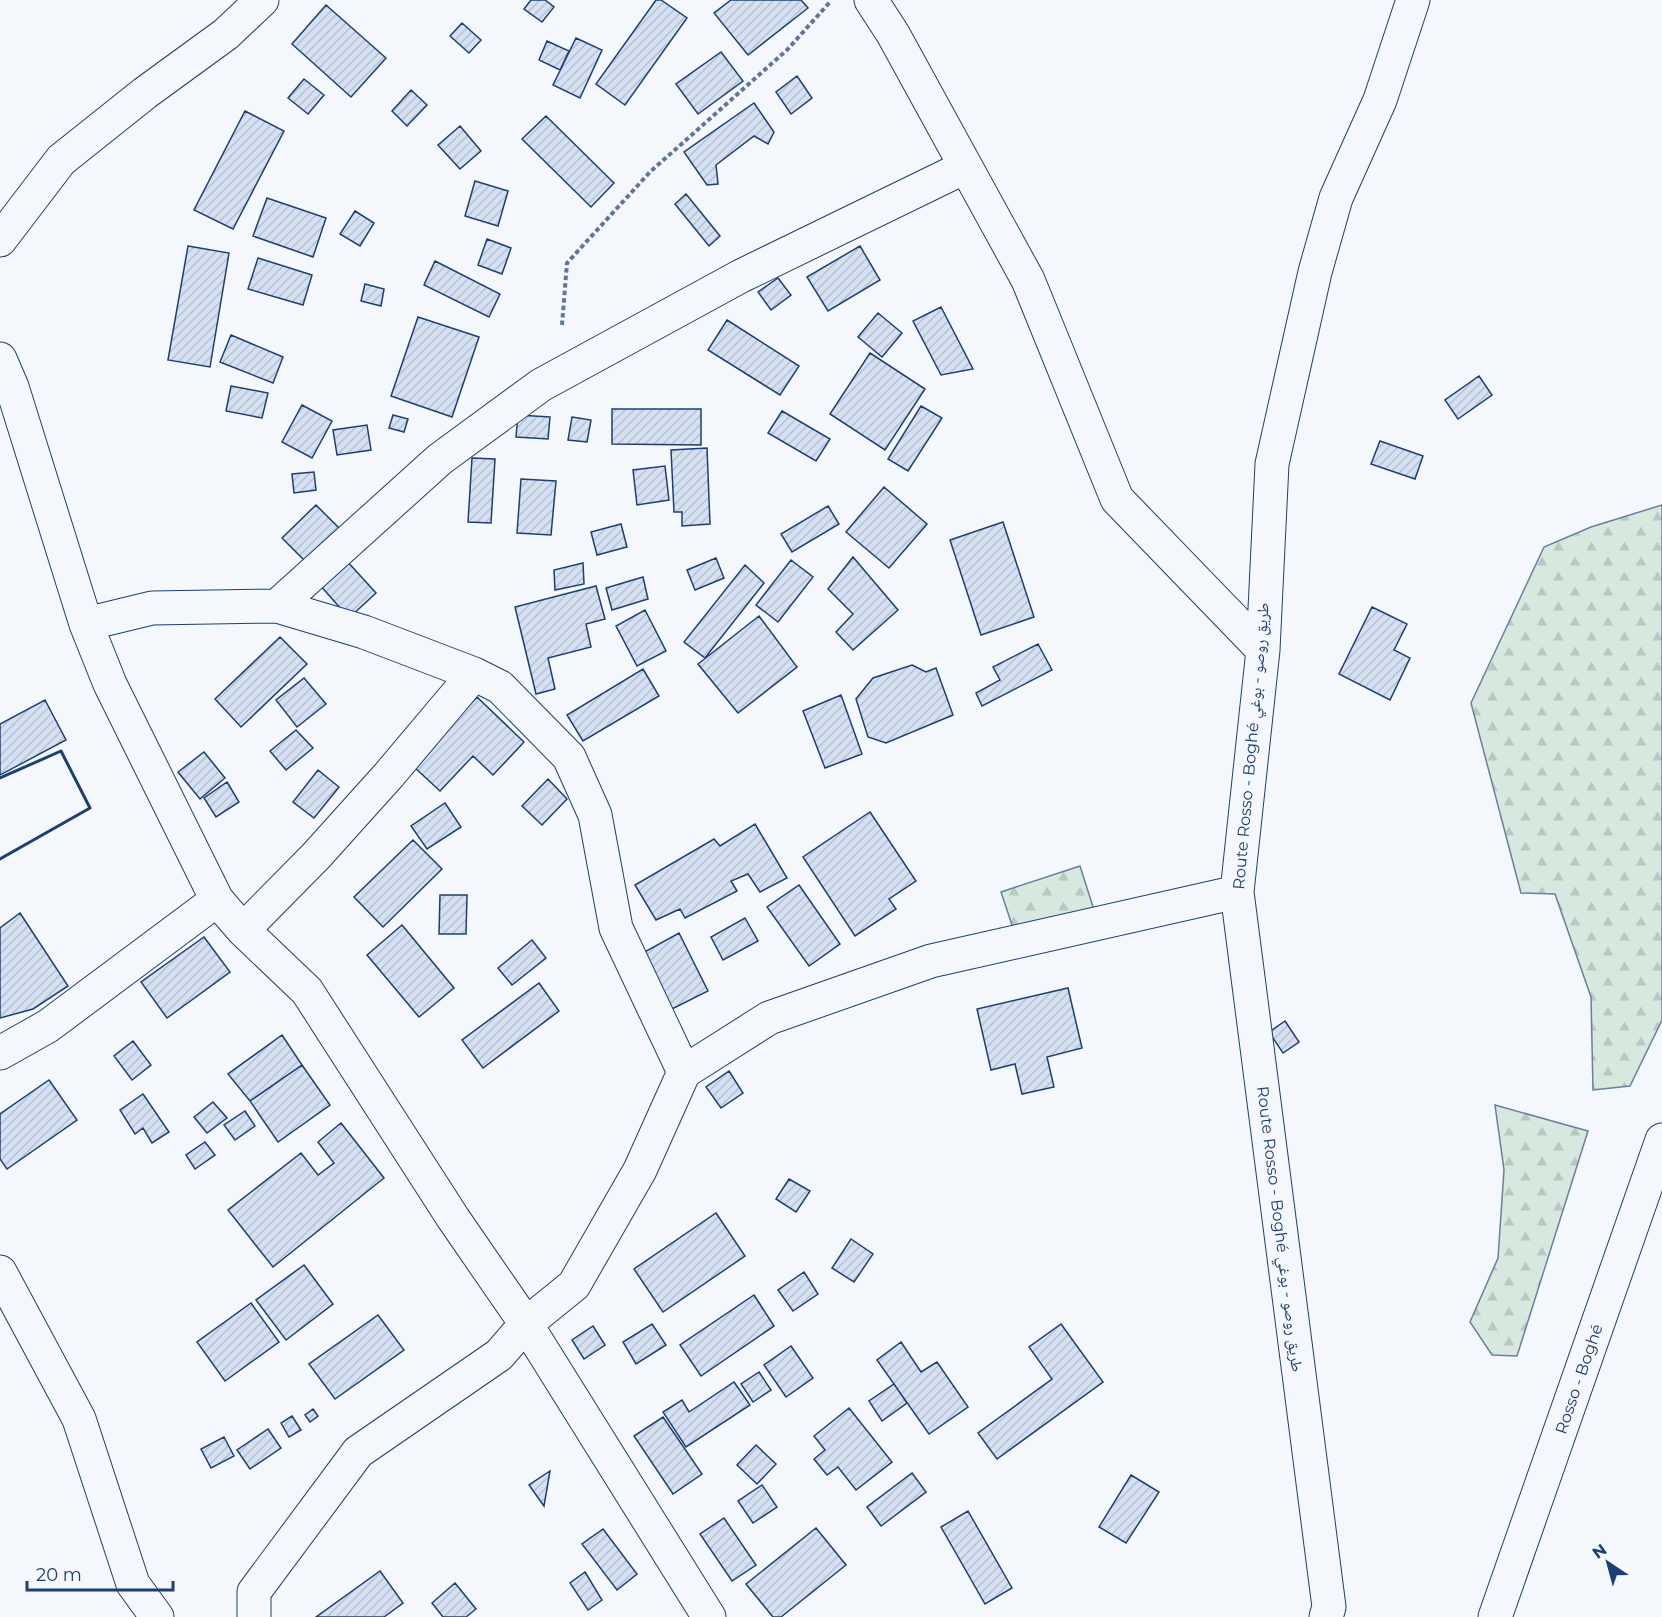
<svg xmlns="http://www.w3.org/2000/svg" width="1662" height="1617" font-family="Montserrat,'Noto Naskh Arabic',sans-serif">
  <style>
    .forest { fill: url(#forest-firs); stroke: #687fa3; stroke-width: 1.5 }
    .building { fill: url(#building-hatch); stroke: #1d3f73; stroke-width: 1.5 }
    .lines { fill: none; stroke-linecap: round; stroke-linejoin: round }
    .minor-casing { stroke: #1d3f73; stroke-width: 35 }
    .trunk-casing { stroke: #1d3f73; stroke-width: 35 }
    .path { stroke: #5e769c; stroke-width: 4; stroke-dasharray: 4.5 3; stroke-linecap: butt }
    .minor { stroke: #f4f7fb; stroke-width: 33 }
    .trunk { stroke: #f4f7fb; stroke-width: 33 }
    .wall { stroke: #1d3f73; stroke-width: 3 }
    .labels { text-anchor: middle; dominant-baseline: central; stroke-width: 4.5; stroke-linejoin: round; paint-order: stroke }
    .street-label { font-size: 16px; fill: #1d3f73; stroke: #f4f7fb }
  </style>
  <defs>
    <pattern id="forest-firs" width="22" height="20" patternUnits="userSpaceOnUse" patternTransform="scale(1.5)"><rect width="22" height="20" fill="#d7e8df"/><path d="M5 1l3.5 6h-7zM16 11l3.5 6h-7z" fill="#b8c8c3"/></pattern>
    <pattern id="building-hatch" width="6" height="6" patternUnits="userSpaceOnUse" patternTransform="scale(1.5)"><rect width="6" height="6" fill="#d5e0f0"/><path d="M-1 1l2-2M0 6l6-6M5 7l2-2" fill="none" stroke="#b6c1d1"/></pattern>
  </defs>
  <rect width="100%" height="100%" fill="#f4f7fb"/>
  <path class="forest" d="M 1662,505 L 1662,1020 L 1630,1086 L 1593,1090 L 1591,997 L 1555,894 L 1521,893 L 1471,703 L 1544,547 L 1591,527 Z
    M 1080,866 L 1094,910 L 1015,934 L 1001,892 Z
    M 1495,1105 L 1588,1131 L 1517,1356 L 1492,1355 L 1470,1322 L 1498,1258 L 1504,1170 Z"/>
  <path class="building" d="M 531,0 L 545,0 L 554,7 L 542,22 L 524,9 Z
    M 656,0 L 661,0 L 687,18 L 625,105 L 596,84 Z
    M 731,0 L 801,0 L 808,8 L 748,55 L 714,13 Z
    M 326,5 L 386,58 L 351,97 L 292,44 Z
    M 462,23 L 481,40 L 469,53 L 450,36 Z
    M 576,38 L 602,50 L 580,98 L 553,85 Z
    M 547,41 L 569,51 L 560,70 L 539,60 Z
    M 721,52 L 743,81 L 698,114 L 676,84 Z
    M 797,76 L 812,98 L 791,114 L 776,92 Z
    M 304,79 L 324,95 L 308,114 L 288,98 Z
    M 411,90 L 427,105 L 407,126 L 392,111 Z
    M 754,103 L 774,132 L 768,144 L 754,136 L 716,165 L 718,184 L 707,185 L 684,152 Z
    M 245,111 L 284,131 L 233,229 L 194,210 Z
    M 546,116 L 614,183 L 591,207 L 522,139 Z
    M 460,126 L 481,151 L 460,169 L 438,145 Z
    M 475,181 L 508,191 L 498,226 L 465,216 Z
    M 686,194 L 720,236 L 709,246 L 675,204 Z
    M 267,198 L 326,218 L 313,257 L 253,236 Z
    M 355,211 L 374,223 L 360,246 L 340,234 Z
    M 487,239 L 511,248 L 502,274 L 478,265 Z
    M 188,246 L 229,253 L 210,367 L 168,360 Z
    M 860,246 L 880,280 L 828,311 L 807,277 Z
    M 258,258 L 312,275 L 303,305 L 248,289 Z
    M 435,261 L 500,294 L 489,317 L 424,285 Z
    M 778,278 L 791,295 L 771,310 L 758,292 Z
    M 365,284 L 384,289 L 381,306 L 361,301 Z
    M 941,307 L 973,369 L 941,375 L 913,321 Z
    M 878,313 L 902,333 L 882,357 L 858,337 Z
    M 418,317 L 479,337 L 452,417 L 391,396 Z
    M 727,320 L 799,366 L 780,395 L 708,350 Z
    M 231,335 L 283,357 L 273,383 L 220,362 Z
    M 870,353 L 925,389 L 885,450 L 830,414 Z
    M 1479,376 L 1492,395 L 1458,419 L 1445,400 Z
    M 231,386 L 268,393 L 262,418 L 226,411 Z
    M 302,405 L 332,421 L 312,458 L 282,442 Z
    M 921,406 L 942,418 L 908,471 L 888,459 Z
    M 612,409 L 701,409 L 701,445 L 612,444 Z
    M 782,411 L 830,439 L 816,461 L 768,433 Z
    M 393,415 L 408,419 L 404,432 L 389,428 Z
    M 518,415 L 550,417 L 548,439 L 516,437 Z
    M 572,417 L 591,420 L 587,442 L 568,440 Z
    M 367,425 L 371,450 L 337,455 L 333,430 Z
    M 1380,441 L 1423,456 L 1415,479 L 1371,464 Z
    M 707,448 L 710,524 L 682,526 L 682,512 L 674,512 L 671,450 Z
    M 472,458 L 495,459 L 491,523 L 468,522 Z
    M 665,466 L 669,500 L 637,505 L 633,470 Z
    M 314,472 L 316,490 L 294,493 L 292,474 Z
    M 521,479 L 556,481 L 551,535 L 517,533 Z
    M 884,487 L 927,524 L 889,568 L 846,532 Z
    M 316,505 L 339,528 L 305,561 L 282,538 Z
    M 828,506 L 839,524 L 792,552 L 781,534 Z
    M 1003,522 L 1034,617 L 981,635 L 950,540 Z
    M 621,524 L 627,547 L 597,555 L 591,532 Z
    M 853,557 L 898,610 L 853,650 L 836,632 L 853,614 L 828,589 Z
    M 716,558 L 724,578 L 695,590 L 687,570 Z
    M 346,560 L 376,593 L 349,618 L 319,584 Z
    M 791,560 L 813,577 L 778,622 L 756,605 Z
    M 583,563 L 584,584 L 555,590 L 554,570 Z
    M 745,565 L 764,583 L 705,658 L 684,642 Z
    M 643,577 L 648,599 L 612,610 L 606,588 Z
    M 596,586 L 605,619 L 586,624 L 591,647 L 548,658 L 555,689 L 536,694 L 515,607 Z
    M 1372,607 L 1407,624 L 1394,650 L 1410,658 L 1390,700 L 1339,674 Z
    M 645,610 L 666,651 L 637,666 L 616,626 Z
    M 759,616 L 797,667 L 738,713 L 698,664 Z
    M 280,637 L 307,664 L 241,727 L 215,699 Z
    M 1038,644 L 1052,670 L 982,706 L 976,693 L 1000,680 L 993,667 Z
    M 912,665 L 926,672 L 936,668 L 953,715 L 886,743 L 868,737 L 856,699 L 873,678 Z
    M 643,669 L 659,696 L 583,741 L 567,715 Z
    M 304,678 L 326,704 L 297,727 L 276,700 Z
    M 841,695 L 862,754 L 825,768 L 803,711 Z
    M 477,697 L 524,742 L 493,775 L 473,756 L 440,791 L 413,766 Z
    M 45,700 L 66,740 L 0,775 L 0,724 Z
    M 296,730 L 313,748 L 286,770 L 270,751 Z
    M 204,752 L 225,778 L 200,799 L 178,772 Z
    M 318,770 L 339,787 L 314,818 L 293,802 Z
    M 548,779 L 567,799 L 542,825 L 522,806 Z
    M 227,782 L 239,802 L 216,817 L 204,798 Z
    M 445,803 L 461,827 L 427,849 L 411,826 Z
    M 870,812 L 916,881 L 889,899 L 896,909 L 855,936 L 803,857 Z
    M 755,824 L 787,878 L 760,892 L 748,874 L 731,881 L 737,891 L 685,918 L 680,909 L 656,920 L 635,885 L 714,839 L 720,846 Z
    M 413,840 L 442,869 L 383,927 L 354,897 Z
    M 799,885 L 840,944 L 809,966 L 767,907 Z
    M 440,895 L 467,895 L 466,934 L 439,934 Z
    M 20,913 L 68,986 L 33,1009 L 0,1018 L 0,928 Z
    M 745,918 L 758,941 L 723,960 L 711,937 Z
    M 402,925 L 454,988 L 419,1017 L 367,955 Z
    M 679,933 L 708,991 L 668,1011 L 639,955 Z
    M 204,937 L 230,972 L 167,1018 L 141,982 Z
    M 532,940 L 546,958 L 512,985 L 498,968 Z
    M 539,983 L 559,1011 L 483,1068 L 462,1040 Z
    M 1068,988 L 1082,1048 L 1047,1057 L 1054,1087 L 1022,1094 L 1015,1064 L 991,1070 L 977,1009 Z
    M 1285,1021 L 1299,1042 L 1283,1053 L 1269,1032 Z
    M 282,1035 L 302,1065 L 250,1101 L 228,1074 Z
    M 133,1041 L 151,1065 L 132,1080 L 114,1056 Z
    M 302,1065 L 330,1105 L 278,1142 L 250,1101 Z
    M 729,1071 L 743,1093 L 721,1108 L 706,1087 Z
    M 49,1080 L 77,1120 L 7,1169 L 0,1159 L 0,1114 Z
    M 143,1094 L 169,1132 L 152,1143 L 143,1128 L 135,1134 L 120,1110 Z
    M 213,1102 L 227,1118 L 207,1133 L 194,1117 Z
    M 245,1111 L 255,1126 L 235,1140 L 224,1125 Z
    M 341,1123 L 384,1178 L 273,1267 L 228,1210 L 301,1153 L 318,1175 L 334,1163 L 318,1142 Z
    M 205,1142 L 215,1155 L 195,1169 L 186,1155 Z
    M 789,1179 L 810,1191 L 796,1212 L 776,1199 Z
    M 716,1213 L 745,1256 L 663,1312 L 634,1269 Z
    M 851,1239 L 873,1254 L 854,1282 L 832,1268 Z
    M 304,1265 L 333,1304 L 286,1340 L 256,1300 Z
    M 804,1272 L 818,1294 L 793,1311 L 778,1290 Z
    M 754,1295 L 774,1326 L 701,1376 L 680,1345 Z
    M 251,1303 L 279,1342 L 225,1381 L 197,1342 Z
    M 378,1315 L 404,1350 L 335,1399 L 309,1364 Z
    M 652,1324 L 666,1345 L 636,1364 L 623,1342 Z
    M 1061,1324 L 1103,1382 L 997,1459 L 978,1433 L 1052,1379 L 1029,1347 Z
    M 593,1326 L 605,1345 L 584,1359 L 572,1340 Z
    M 901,1342 L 921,1372 L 937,1362 L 968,1407 L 929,1434 L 877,1360 Z
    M 791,1346 L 813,1378 L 786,1397 L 764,1365 Z
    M 759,1372 L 771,1390 L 753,1402 L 741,1384 Z
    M 734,1382 L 750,1405 L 686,1447 L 663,1412 L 682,1400 L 689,1412 Z
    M 894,1384 L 907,1403 L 882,1421 L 869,1401 Z
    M 849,1408 L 892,1462 L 856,1490 L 838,1467 L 827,1475 L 814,1459 L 825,1450 L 814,1436 Z
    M 313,1409 L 318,1416 L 310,1422 L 305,1415 Z
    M 292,1416 L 301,1430 L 289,1437 L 281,1423 Z
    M 663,1417 L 702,1474 L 673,1494 L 634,1436 Z
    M 268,1429 L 281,1448 L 250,1469 L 237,1450 Z
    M 224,1437 L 234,1456 L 211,1468 L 201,1449 Z
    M 756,1445 L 776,1464 L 757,1484 L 737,1465 Z
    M 550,1471 L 544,1506 L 529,1485 Z
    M 912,1473 L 926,1492 L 881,1526 L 867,1507 Z
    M 1131,1475 L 1159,1492 L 1126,1543 L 1099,1527 Z
    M 762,1485 L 777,1507 L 753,1523 L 738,1501 Z
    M 968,1511 L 1012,1588 L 985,1604 L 941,1527 Z
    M 724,1518 L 756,1565 L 732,1581 L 700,1534 Z
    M 816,1528 L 846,1565 L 781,1617 L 773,1617 L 746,1584 Z
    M 603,1529 L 637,1574 L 617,1590 L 582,1544 Z
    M 380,1571 L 403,1603 L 384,1617 L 316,1617 Z
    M 585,1572 L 602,1600 L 588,1610 L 570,1583 Z
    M 455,1583 L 476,1609 L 466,1617 L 443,1617 L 432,1603 Z"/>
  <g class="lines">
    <defs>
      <path id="minor" d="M 871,0 L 893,34 L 1028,280 L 1117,499 L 1263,650
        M 0,240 L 61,160 L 145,93 L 226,34 L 262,0
        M 0,359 L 12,387 L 86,624 L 110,684 L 217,900 L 48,1026 L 0,1053
        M 277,606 L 440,459 L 541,385 L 741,276 L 965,167
        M 86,624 L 152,608 L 277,606 L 364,632 L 474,674 L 500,687 L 569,757 L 595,815 L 616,928 L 684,1072
        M 217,900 L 243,930 L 307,991 L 453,1218 L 526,1324 L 709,1617
        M 243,930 L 316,856 L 388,776 L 474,674
        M 0,1272 L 79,1419 L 133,1584 L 157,1617
        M 254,1617 L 254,1592 L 358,1452 L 499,1355 L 526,1324 L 574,1285 L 640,1170 L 684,1072 L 769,1018 L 931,961 L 1237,892
        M 1326,1617 L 1329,1607 L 1237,892 L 1263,650 L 1272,464 L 1315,272 L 1336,198 L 1380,100 L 1413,0"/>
      <path id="trunk" d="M 1495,1617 L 1662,1140"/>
    </defs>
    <use href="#minor" class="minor-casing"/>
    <use href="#trunk" class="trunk-casing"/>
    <path class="path" d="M 562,325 L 567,263 L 650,172 L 787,50 L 830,2"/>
    <use href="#minor" class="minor"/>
    <use href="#trunk" class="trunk"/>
    <path class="wall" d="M 0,778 L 61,751 L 90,808 L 0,859"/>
  </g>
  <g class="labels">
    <g class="street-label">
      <text transform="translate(1251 746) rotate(-85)">Route Rosso - Boghé طريق روصو - بوغي</text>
      <text transform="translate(1280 1229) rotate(83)">Route Rosso - Boghé طريق روصو - بوغي</text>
      <text transform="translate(1579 1379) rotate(-71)">Rosso - Boghé</text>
    </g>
  </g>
  <g transform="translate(1608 1563) rotate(324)" stroke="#f4f7fb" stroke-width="4.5" paint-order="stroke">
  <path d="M0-4.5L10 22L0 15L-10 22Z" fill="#1d3f73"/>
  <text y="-9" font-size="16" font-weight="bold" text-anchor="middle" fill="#1d3f73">N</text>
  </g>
  <path d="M27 1581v9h146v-9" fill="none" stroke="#1d3f73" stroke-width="3"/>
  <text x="36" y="1581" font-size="18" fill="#1d3f73" stroke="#f4f7fb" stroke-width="4.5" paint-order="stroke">20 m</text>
</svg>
